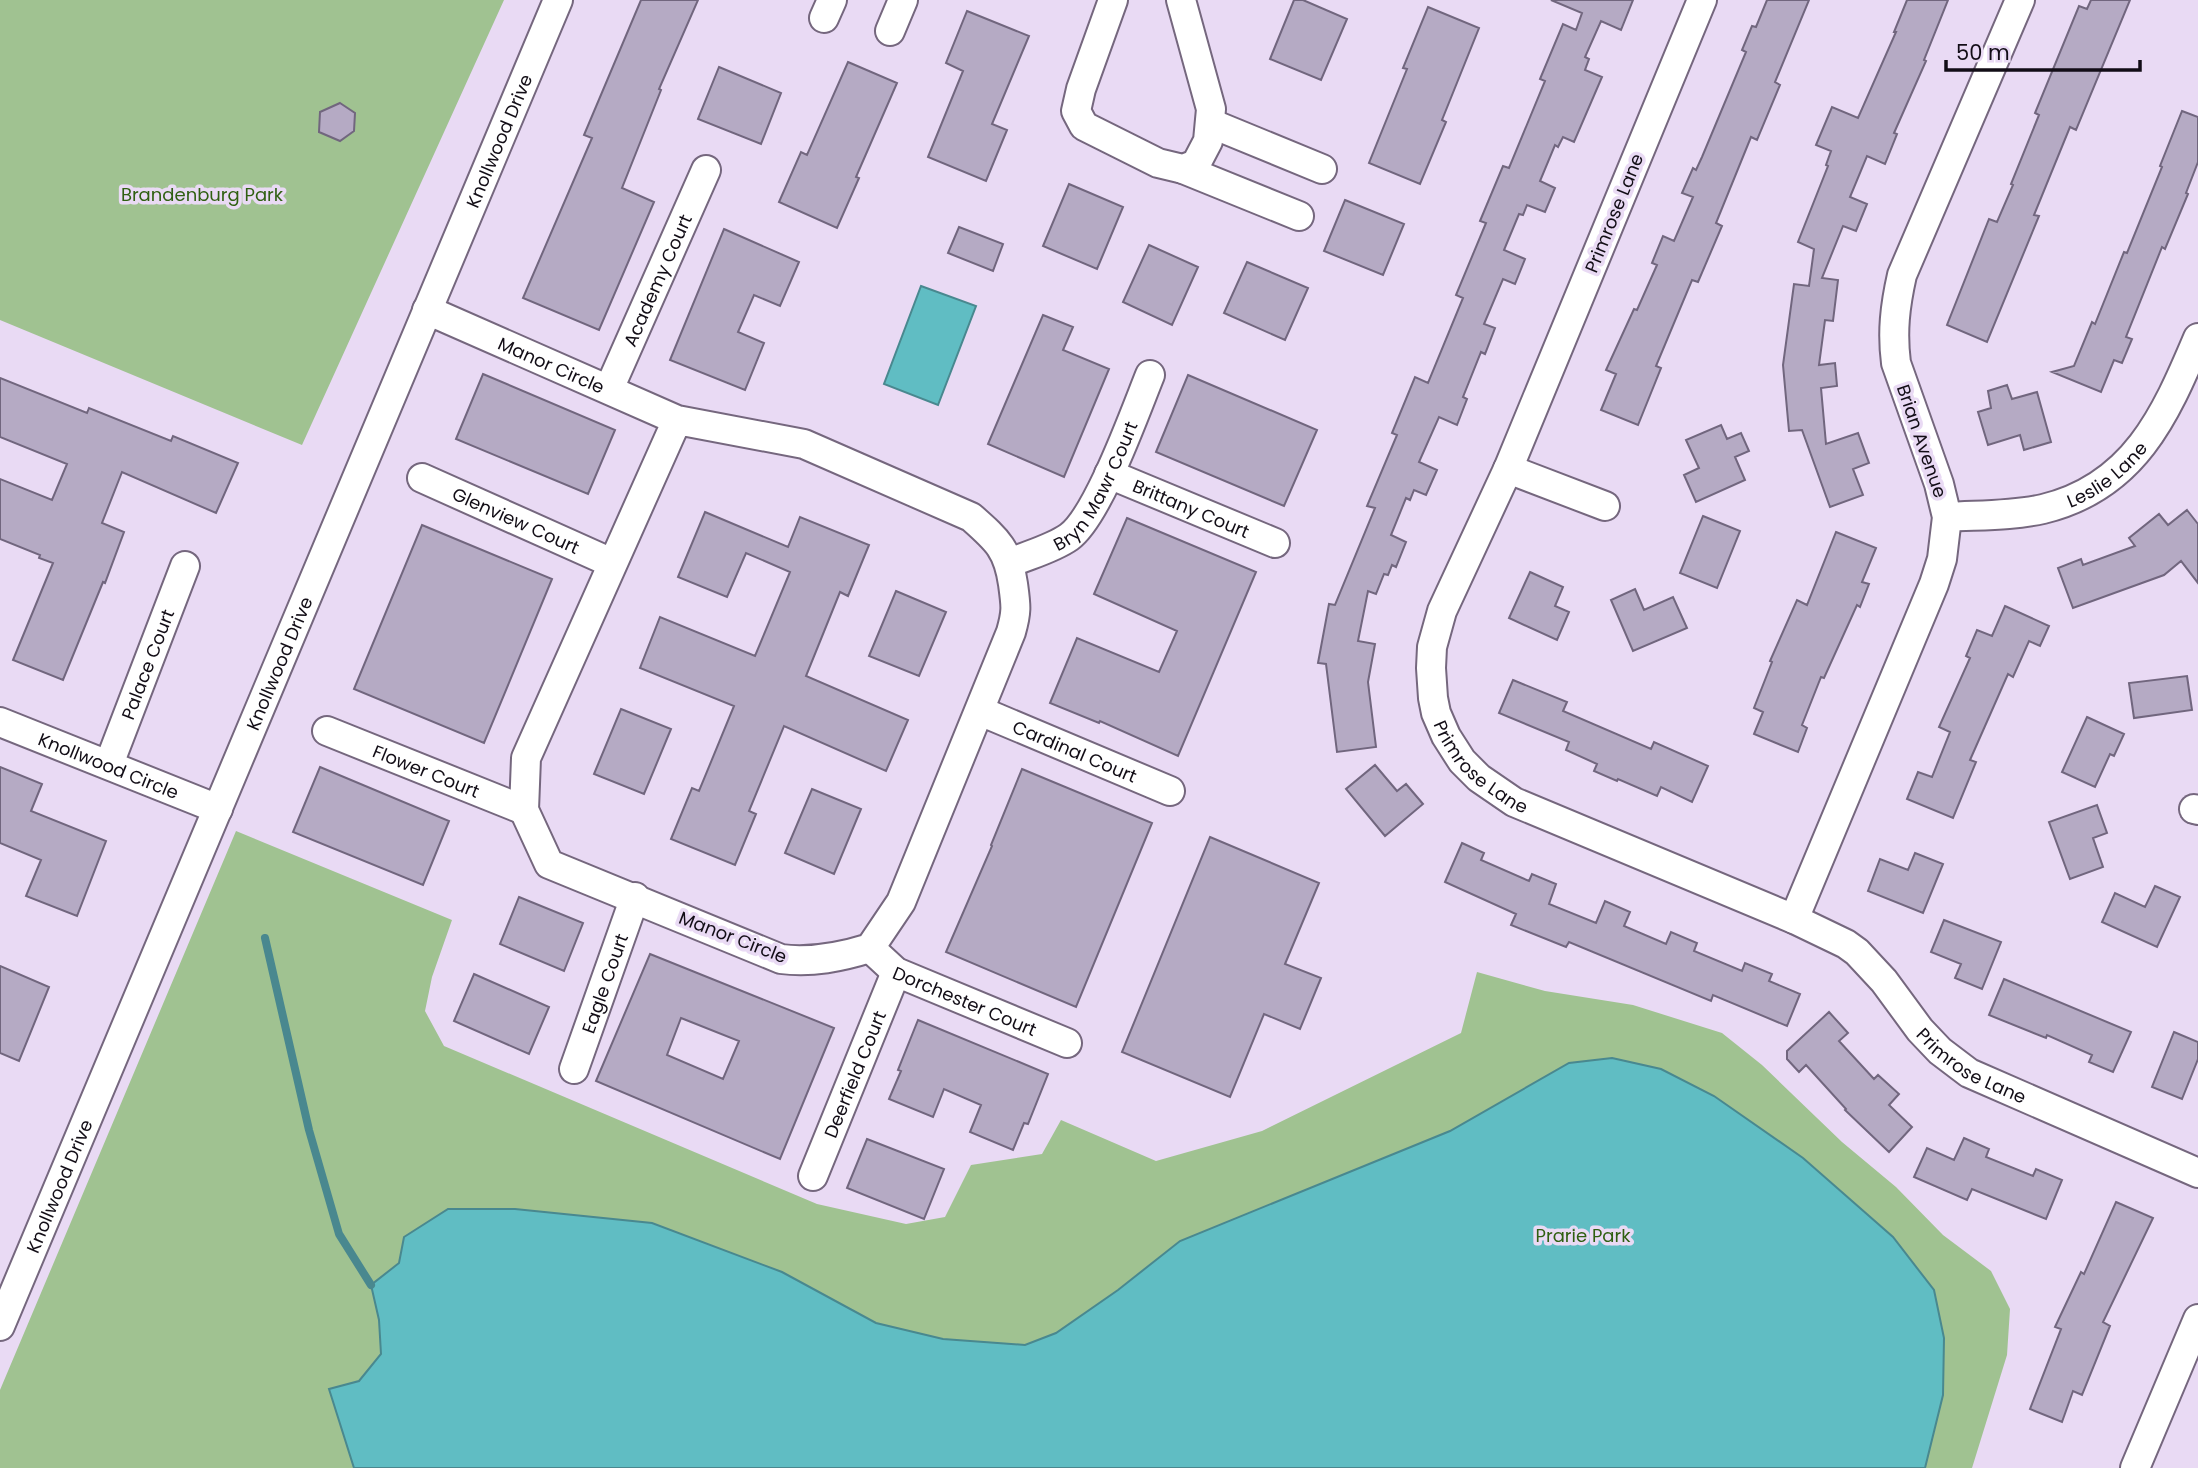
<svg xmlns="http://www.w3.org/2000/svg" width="2198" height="1468" font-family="Poppins,sans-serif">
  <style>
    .green { fill: #a0c291 }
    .water { fill: #60bdc3; stroke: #49888f; stroke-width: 2 }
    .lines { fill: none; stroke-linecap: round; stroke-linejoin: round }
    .stream { stroke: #49888f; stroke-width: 8 }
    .building { fill: #b5aac4; stroke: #71667e; stroke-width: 2; fill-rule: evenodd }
    .minor-casing { stroke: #75677e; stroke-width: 32 }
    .minor { stroke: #fff; stroke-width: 28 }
    .labels { text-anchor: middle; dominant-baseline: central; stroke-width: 7; stroke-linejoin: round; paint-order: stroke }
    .street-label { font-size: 18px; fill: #120d16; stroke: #e9daf4 }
    .park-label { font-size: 18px; fill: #2f5f11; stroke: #e9daf4 }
  </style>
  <rect width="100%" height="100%" fill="#e9daf4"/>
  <path class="green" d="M 0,0 L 504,0 L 302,445 L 0,320 Z
    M 236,831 L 452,920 L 432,977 L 425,1011 L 444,1046 L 817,1204 L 906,1224 L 945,1217 L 971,1165 L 1042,1154 L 1061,1120 L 1156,1161 L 1262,1131 L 1461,1033 L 1477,972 L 1545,991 L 1633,1005 L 1722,1033 L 1762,1065 L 1842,1142 L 1896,1187 L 1943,1235 L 1991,1271 L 2010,1309 L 2007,1355 L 1972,1468 L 0,1468 L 0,1390 Z"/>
  <path class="water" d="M 921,286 L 976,306 L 938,405 L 884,384 Z
    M 1612,1058 L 1661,1069 L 1714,1096 L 1803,1158 L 1893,1237 L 1934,1290 L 1944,1338 L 1943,1395 L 1925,1468 L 354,1468 L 329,1389 L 359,1381 L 381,1354 L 379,1320 L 371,1285 L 399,1263 L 404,1237 L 448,1209 L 515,1209 L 652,1223 L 782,1272 L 876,1323 L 943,1339 L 1025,1345 L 1056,1333 L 1118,1290 L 1180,1241 L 1450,1131 L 1569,1063 Z"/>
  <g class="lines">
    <path class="stream" d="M 265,938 L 309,1130 L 339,1234 L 371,1285"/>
  </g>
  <path class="building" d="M 641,0 L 698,0 L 659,89 L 661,90 L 622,188 L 654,202 L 599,330 L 523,298 L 592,138 L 584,135 Z
    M 1294,0 L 1303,0 L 1347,19 L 1321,80 L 1270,59 Z
    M 1551,0 L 1633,0 L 1621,30 L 1601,21 L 1585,57 L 1589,59 L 1585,70 L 1602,77 L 1574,142 L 1563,137 L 1558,147 L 1555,145 L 1540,181 L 1555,188 L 1545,212 L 1527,205 L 1523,215 L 1519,214 L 1504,250 L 1525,259 L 1515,284 L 1503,279 L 1484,324 L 1495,328 L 1485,354 L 1481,352 L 1463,397 L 1467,399 L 1457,425 L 1439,417 L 1419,462 L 1437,470 L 1426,495 L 1414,490 L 1410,500 L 1406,498 L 1391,535 L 1406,542 L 1396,567 L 1392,565 L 1388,575 L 1384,574 L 1376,594 L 1368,591 L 1358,641 L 1375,644 L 1368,682 L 1376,747 L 1337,752 L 1326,664 L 1318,663 L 1329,604 L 1335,605 L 1375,508 L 1367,506 L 1397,435 L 1392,433 L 1415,377 L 1428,383 L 1463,298 L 1456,295 L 1486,223 L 1480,221 L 1503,166 L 1509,168 L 1545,81 L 1540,79 L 1563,24 L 1576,30 L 1582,13 Z
    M 1767,0 L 1809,0 L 1775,82 L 1780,85 L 1757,140 L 1751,137 L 1716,223 L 1722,226 L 1698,282 L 1692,280 L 1656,366 L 1661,368 L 1638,425 L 1601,410 L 1616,374 L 1606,370 L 1634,309 L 1637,310 L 1657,265 L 1652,263 L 1663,236 L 1674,241 L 1693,197 L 1682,193 L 1693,168 L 1696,170 L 1702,157 L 1746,52 L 1742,50 L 1752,26 L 1756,27 Z
    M 1907,0 L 1948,0 L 1924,60 L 1926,61 L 1894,133 L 1897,134 L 1885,164 L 1867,156 L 1850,197 L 1867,204 L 1856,231 L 1843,226 L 1822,278 L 1838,280 L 1833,321 L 1825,320 L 1819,365 L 1835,363 L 1837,386 L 1821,388 L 1826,444 L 1858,433 L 1869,463 L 1853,469 L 1863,495 L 1830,507 L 1802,430 L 1789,431 L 1783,365 L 1794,284 L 1809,286 L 1814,249 L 1798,242 L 1828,166 L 1826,165 L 1831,151 L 1816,145 L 1832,107 L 1858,118 L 1896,32 L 1894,32 Z
    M 2091,0 L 2130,0 L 2076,130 L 2070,127 L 2034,215 L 2039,216 L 1987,342 L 1947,325 L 1989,219 L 1997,222 L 2013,185 L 2011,184 L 2039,115 L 2035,113 L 2079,6 L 2087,9 Z
    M 1428,7 L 1479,28 L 1442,120 L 1446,122 L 1420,184 L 1369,163 L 1407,69 L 1403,68 Z
    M 967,11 L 1029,36 L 992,124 L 1007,130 L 986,181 L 928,157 L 963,71 L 946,63 Z
    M 848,62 L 897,83 L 856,177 L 859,178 L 837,228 L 779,202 L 801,152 L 807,155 Z
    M 719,67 L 781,93 L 761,144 L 698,119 Z
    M 340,103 L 355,113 L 354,131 L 340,141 L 319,132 L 320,112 Z
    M 2182,111 L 2198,117 L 2198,162 L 2186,193 L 2188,194 L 2165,249 L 2162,247 L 2126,337 L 2132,339 L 2122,363 L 2114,360 L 2101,392 L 2052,372 L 2074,366 L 2092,322 L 2095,324 L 2124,252 L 2127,253 L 2162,167 L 2160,166 Z
    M 1069,184 L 1123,207 L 1097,269 L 1043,246 Z
    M 1345,200 L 1404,224 L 1383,275 L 1324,251 Z
    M 959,227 L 1003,244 L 993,271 L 948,253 Z
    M 724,229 L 799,262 L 780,306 L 754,295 L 738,332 L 764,343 L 745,390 L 670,360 Z
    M 1149,245 L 1198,267 L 1172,325 L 1123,302 Z
    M 1247,262 L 1308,288 L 1285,340 L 1224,313 Z
    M 1043,315 L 1073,327 L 1063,350 L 1109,369 L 1064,477 L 988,444 Z
    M 483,374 L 615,430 L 588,494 L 456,439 Z
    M 1188,375 L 1317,430 L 1284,506 L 1156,452 Z
    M 0,378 L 87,413 L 89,408 L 171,441 L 173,436 L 238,463 L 216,513 L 122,472 L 102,523 L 124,532 L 105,583 L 103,582 L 63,680 L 13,660 L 53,563 L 39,558 L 40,555 L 0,539 L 0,479 L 52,500 L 67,464 L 0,437 Z
    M 2007,385 L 2012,399 L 2037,392 L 2051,442 L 2024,450 L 2020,435 L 1988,445 L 1978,412 L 1991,408 L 1988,391 Z
    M 1721,425 L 1727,439 L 1741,433 L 1749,451 L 1735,457 L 1745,480 L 1696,502 L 1684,475 L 1699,468 L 1686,440 Z
    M 2187,510 L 2198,524 L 2198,583 L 2181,561 L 2164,575 L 2073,608 L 2058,568 L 2081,559 L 2083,565 L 2135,546 L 2129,538 L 2159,514 L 2168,525 Z
    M 705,512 L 788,547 L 800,517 L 869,545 L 848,596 L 840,592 L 806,676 L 908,720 L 886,771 L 784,726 L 749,811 L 756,814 L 735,865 L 671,839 L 692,788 L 699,791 L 734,706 L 640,668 L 660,617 L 755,656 L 790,572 L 746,553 L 727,597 L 678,577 Z
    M 1703,516 L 1740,531 L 1717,588 L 1680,573 Z
    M 1127,518 L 1256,572 L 1178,756 L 1100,721 L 1099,723 L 1050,703 L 1077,638 L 1159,672 L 1177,631 L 1094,594 Z
    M 422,525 L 552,579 L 484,743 L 354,689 Z
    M 1836,532 L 1876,548 L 1862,582 L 1869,584 L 1860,607 L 1857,605 L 1824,678 L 1821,677 L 1802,725 L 1807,728 L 1798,752 L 1754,734 L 1763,712 L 1754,708 L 1772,662 L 1770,661 L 1797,600 L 1807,605 Z
    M 1530,572 L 1563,587 L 1555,606 L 1569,612 L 1557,640 L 1509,618 Z
    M 1635,589 L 1644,610 L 1673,597 L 1687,628 L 1633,651 L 1611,600 Z
    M 896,591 L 946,612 L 919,676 L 869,656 Z
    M 2005,606 L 2049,626 L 2040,646 L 2029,641 L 2013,677 L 2008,674 L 1970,760 L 1976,762 L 1953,818 L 1907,799 L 1918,772 L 1932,777 L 1950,732 L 1939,727 L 1970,658 L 1966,656 L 1977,630 L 1992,636 Z
    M 2187,676 L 2192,710 L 2134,718 L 2129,683 Z
    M 1513,680 L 1567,702 L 1563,711 L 1651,749 L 1654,742 L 1708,766 L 1692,802 L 1661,787 L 1657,796 L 1618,779 L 1617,781 L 1594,771 L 1597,764 L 1566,750 L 1569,742 L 1499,713 Z
    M 621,709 L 671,729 L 644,794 L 594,774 Z
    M 2087,717 L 2124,734 L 2114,756 L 2110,754 L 2095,787 L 2062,772 Z
    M 1375,765 L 1397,791 L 1406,784 L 1423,804 L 1385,836 L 1346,789 Z
    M 0,767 L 42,784 L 31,811 L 106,841 L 77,916 L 26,896 L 41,860 L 0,843 Z
    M 320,767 L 449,821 L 423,885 L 293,832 Z
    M 1022,769 L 1152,823 L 1076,1007 L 946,952 L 992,846 L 991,845 Z
    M 812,789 L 861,809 L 834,874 L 785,853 Z
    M 2097,805 L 2107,833 L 2093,838 L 2103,867 L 2070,879 L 2049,822 Z
    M 1210,837 L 1319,883 L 1285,964 L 1321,978 L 1300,1029 L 1264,1014 L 1230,1097 L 1122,1052 Z
    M 1462,843 L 1484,853 L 1481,860 L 1529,881 L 1532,874 L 1556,884 L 1549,904 L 1596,923 L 1605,901 L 1630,912 L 1624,926 L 1666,944 L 1671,932 L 1697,943 L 1694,951 L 1742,971 L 1745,963 L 1772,974 L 1769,981 L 1800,994 L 1787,1026 L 1713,995 L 1711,1001 L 1569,942 L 1566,947 L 1511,925 L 1516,914 L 1445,882 Z
    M 1915,853 L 1943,864 L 1923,913 L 1868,891 L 1880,859 L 1908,870 Z
    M 2155,886 L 2180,897 L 2157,947 L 2102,922 L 2115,893 L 2145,907 Z
    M 519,897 L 583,923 L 564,971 L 500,944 Z
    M 1944,920 L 2001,942 L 1982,989 L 1955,978 L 1961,964 L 1931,952 Z
    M 650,954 L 834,1028 L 780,1159 L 596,1081 ZM 681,1018 L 739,1041 L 723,1079 L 667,1055 Z
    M 0,966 L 49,987 L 19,1061 L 0,1053 Z
    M 474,974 L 549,1007 L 529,1054 L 454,1021 Z
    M 2004,979 L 2131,1032 L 2113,1072 L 2089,1062 L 2092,1055 L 2047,1035 L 2046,1038 L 1989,1015 Z
    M 1829,1012 L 1848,1033 L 1839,1041 L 1874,1079 L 1878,1075 L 1899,1094 L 1889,1105 L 1912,1127 L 1889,1152 L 1845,1110 L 1846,1109 L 1806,1065 L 1799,1072 L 1787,1059 L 1787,1051 Z
    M 918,1020 L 1048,1074 L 1028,1124 L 1024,1123 L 1013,1150 L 970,1132 L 981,1105 L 944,1089 L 933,1117 L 889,1099 L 901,1071 L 898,1070 Z
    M 2174,1032 L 2198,1042 L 2198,1059 L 2182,1099 L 2152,1087 Z
    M 1964,1138 L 1989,1149 L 1986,1157 L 2033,1176 L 2036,1169 L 2062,1180 L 2046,1219 L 1972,1189 L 1967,1200 L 1914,1177 L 1927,1148 L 1954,1160 Z
    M 867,1139 L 944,1169 L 924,1219 L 847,1188 Z
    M 2116,1202 L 2153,1218 L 2103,1322 L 2110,1326 L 2082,1395 L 2073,1391 L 2062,1422 L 2030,1409 L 2061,1329 L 2055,1327 L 2081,1272 L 2084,1274 Z"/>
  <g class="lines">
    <defs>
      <g id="minor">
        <path d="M 1113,0 L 1081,89 L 1076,111 L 1084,126 L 1158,163 L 1183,169 L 1196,164 L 1208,141 L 1211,109 L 1181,0"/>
        <path id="s1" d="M 1702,0 L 1508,469 L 1442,611 L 1432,647 L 1431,668 L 1433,698 L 1436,713 L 1446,736 L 1462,761 L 1479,778 L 1514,802 L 1794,919 L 1846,944 L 1857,952 L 1884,981 L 1920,1030 L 1940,1051 L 1969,1073 L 2198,1173"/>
        <path d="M 824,18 L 832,0"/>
        <path d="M 890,31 L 903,0"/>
        <path d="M 1210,123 L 1322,169"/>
        <path d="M 1183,169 L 1299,216"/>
        <path id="s2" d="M 427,310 L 677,420 L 804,444 L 971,517 C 997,540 1008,549 1013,584 C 1016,606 1017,611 1011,632 L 901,902 L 870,948 C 841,957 812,963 781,959 L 549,864 L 524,810 L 526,758 L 677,420"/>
        <path id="s3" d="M 609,389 L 706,170"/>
        <path d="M 1508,469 L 1605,506"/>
        <path id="s4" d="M 1109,474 L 1275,543"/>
        <path id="s5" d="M 422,478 L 612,563"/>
        <path id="s6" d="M 1947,517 C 1979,515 2012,516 2043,509 C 2134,487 2165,416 2198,338"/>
        <path id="s7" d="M 1010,563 C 1028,555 1052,549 1069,537 C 1098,516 1135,412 1150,375"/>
        <path id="s8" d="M 980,711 L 1170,791"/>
        <path id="s9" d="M 0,722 L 218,809"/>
        <path id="s10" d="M 327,731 L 524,810"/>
        <path id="s11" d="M 109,764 L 185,566"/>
        <path d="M 2194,809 L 2198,810"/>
        <path d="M 1794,919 L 1934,584 L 1942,559 L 1947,517 L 1939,484 L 1896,363 C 1892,332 1895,306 1902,275 L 2020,0"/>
        <path id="s12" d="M 870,948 L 896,972 L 1067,1043"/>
        <path id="s13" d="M 574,1069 L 635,897"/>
        <path id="s14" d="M 813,1176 L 896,972"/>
        <path id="s15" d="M 0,1326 L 558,0"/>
        <path d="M 2135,1468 L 2198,1319"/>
      </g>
    </defs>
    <use href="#minor" class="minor-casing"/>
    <use href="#minor" class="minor"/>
  </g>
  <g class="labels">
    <g class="street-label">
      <text stroke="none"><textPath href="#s15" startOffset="1286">Knollwood Drive</textPath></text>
      <text transform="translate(1614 213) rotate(-68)">Primrose Lane</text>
      <text stroke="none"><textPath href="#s3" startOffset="119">Academy Court</textPath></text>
      <text stroke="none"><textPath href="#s2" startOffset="136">Manor Circle</textPath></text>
      <text transform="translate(1922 441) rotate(71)">Brian Avenue</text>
      <text stroke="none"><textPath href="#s6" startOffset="170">Leslie Lane</textPath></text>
      <text stroke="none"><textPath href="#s7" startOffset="122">Bryn Mawr Court</textPath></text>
      <text stroke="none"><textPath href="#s4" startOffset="89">Brittany Court</textPath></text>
      <text stroke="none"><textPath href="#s5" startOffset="103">Glenview Court</textPath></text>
      <text stroke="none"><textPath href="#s15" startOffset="719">Knollwood Drive</textPath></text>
      <text stroke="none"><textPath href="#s11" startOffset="107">Palace Court</textPath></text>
      <text stroke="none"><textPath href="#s8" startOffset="103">Cardinal Court</textPath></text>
      <text stroke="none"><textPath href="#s1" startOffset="840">Primrose Lane</textPath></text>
      <text stroke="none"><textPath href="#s9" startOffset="117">Knollwood Circle</textPath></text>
      <text stroke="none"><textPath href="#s10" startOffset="107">Flower Court</textPath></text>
      <text transform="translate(733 937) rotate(21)">Manor Circle</text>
      <text stroke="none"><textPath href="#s13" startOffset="91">Eagle Court</textPath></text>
      <text stroke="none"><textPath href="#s12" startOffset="110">Dorchester Court</textPath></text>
      <text stroke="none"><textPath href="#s1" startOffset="1428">Primrose Lane</textPath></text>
      <text stroke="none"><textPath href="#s14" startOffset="110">Deerfield Court</textPath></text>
      <text stroke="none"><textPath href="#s15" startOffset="152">Knollwood Drive</textPath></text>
    </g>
    <g class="park-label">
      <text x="202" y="194">Brandenburg Park</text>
      <text x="1583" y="1235">Prarie Park</text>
    </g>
  </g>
  <path d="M1946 60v10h194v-10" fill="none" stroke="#120d16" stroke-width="3.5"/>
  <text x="1956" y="60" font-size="21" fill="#120d16" stroke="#e9daf4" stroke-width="5" paint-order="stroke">50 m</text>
</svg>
